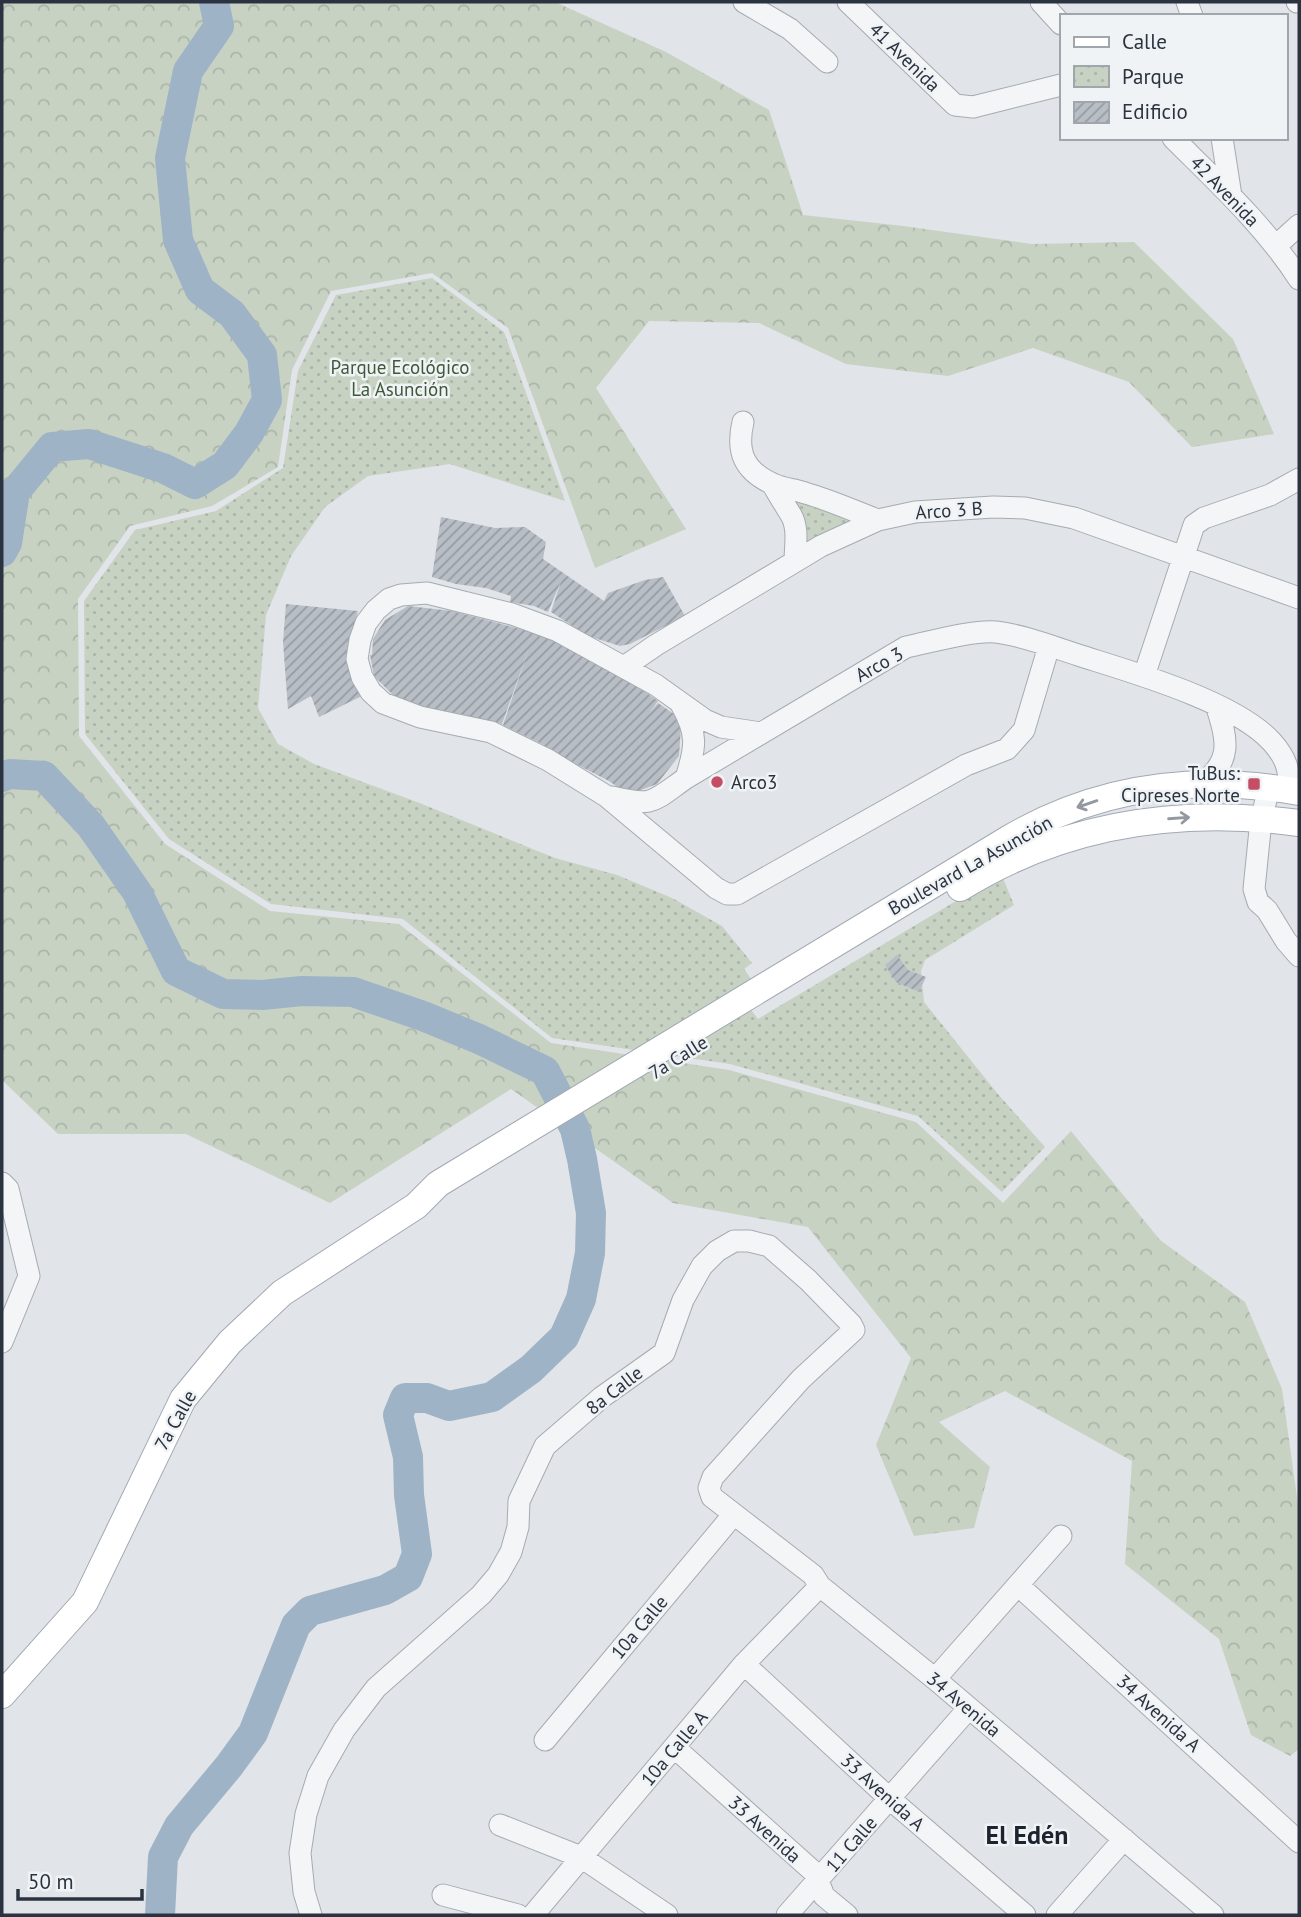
<svg xmlns="http://www.w3.org/2000/svg" width="1301" height="1917" font-family="'PT Sans',sans-serif">
  <style>
    .forest { fill: url(#forest-crowns) }
    .park { fill: url(#park-dots) }
    .lines { fill: none; stroke-linecap: round; stroke-linejoin: round }
    .river { stroke: #9eb3c6; stroke-width: 30 }
    .building { fill: url(#building-hatch) }
    .minor-casing { stroke: #a6abb2; stroke-width: 23 }
    .major-casing { stroke: #a1a9b3; stroke-width: 28 }
    .minor { stroke: #f3f5f7; stroke-width: 21 }
    .major { stroke: #fff; stroke-width: 26 }
    .oneway { stroke: #94999f }
    .poi-dot { fill: #c44f65; stroke: #f0f3f6; stroke-width: 2.5 }
    .labels { text-anchor: middle; dominant-baseline: central; stroke-width: 5; stroke-linejoin: round; paint-order: stroke }
    .street-label { font-size: 19px; fill: #2a333f; stroke: #f0f3f6 }
    .park-label { font-size: 19px; fill: #405939; stroke: #f0f3f6 }
    .poi-label { font-size: 19px; fill: #2a333f; stroke: #f0f3f6; text-anchor: end }
    .district-label { font-size: 26px; font-weight: bold; fill: #1d2430; stroke: #f0f3f6 }
  </style>
  <defs>
    <pattern id="forest-crowns" width="20" height="18" patternUnits="userSpaceOnUse" patternTransform="scale(1.75)"><rect width="20" height="18" fill="#c7d2c3"/><path d="M2 6a3 3 0 1 1 6 0M12 15a3 3 0 1 1 6 0" fill="none" stroke="#abb5a9"/></pattern>
    <pattern id="park-dots" width="8" height="8" patternUnits="userSpaceOnUse" patternTransform="scale(1.75)"><rect width="8" height="8" fill="#c7d2c3"/><path d="M2 2h.1M6 6h.1" fill="none" stroke="#abb5a9" stroke-width="1.8" stroke-linecap="round"/></pattern>
    <pattern id="building-hatch" width="6" height="6" patternUnits="userSpaceOnUse" patternTransform="scale(1.75)"><rect width="6" height="6" fill="#b8bec5"/><path d="M-1 1l2-2M0 6l6-6M5 7l2-2" fill="none" stroke="#969ba1"/></pattern>
  </defs>
  <rect width="100%" height="100%" fill="#e1e4e8"/>
  <path class="forest" d="M 2,2 L 555,2 L 666,52 L 769,110 L 803,215 L 903,226 L 1032,244 L 1134,242 L 1233,339 L 1274,434 L 1192,447 L 1129,382 L 1033,348 L 948,376 L 846,364 L 759,323 L 649,321 L 596,388 L 686,529 L 595,568 L 508,328 L 432,273 L 331,291 L 292,370 L 278,467 L 212,506 L 130,526 L 78,599 L 79,736 L 165,844 L 270,911 L 399,924 L 551,1043 L 729,1070 L 916,1122 L 1003,1203 L 1071,1131 L 1160,1240 L 1245,1302 L 1282,1389 L 1299,1512 L 1299,1749 L 1290,1756 L 1251,1735 L 1219,1639 L 1125,1564 L 1132,1461 L 1005,1391 L 939,1422 L 990,1467 L 974,1528 L 914,1536 L 876,1445 L 911,1358 L 808,1227 L 673,1203 L 511,1089 L 330,1203 L 186,1134 L 58,1134 L 2,1080 Z"/>
  <path class="park" d="M 432,278 L 504,332 L 565,501 L 450,464 L 368,476 L 325,507 L 291,556 L 266,615 L 258,708 L 278,744 L 314,764 L 417,802 L 555,858 L 617,875 L 672,898 L 722,926 L 752,963 L 744,969 L 754,983 L 739,994 L 758,1019 L 956,901 L 1003,878 L 1014,905 L 925,960 L 921,971 L 924,1002 L 997,1093 L 1045,1147 L 1002,1192 L 918,1116 L 730,1064 L 552,1038 L 403,919 L 271,904 L 169,839 L 85,734 L 84,601 L 135,530 L 216,511 L 283,468 L 298,371 L 336,295 Z
    M 783,497 L 860,522 L 803,551 Z"/>
  <g class="lines">
    <path class="river" d="M 2,552 L 7,543 L 15,492 L 52,447 L 89,444 L 163,468 L 195,484 L 225,465 L 249,433 L 267,400 L 262,355 L 232,314 L 200,290 L 178,240 L 170,158 L 188,71 L 219,26 L 214,2
      M 2,777 L 10,774 L 44,776 L 91,826 L 137,892 L 176,971 L 223,994 L 262,995 L 302,991 L 353,992 L 423,1016 L 479,1039 L 545,1071 L 575,1129 L 582,1159 L 591,1213 L 590,1253 L 581,1299 L 564,1337 L 531,1369 L 492,1397 L 449,1406 L 427,1398 L 405,1398 L 398,1415 L 408,1457 L 409,1495 L 417,1554 L 408,1577 L 385,1590 L 310,1611 L 296,1625 L 253,1733 L 229,1766 L 179,1826 L 163,1857 L 160,1915"/>
  </g>
  <path class="building" d="M 441,517 L 495,528 L 525,527 L 546,542 L 543,559 L 604,601 L 608,593 L 645,580 L 663,577 L 685,616 L 630,644 L 620,646 L 588,636 L 551,612 L 561,581 L 548,612 L 534,606 L 510,602 L 511,596 L 486,588 L 456,584 L 432,577 Z
    M 286,604 L 358,611 L 347,652 L 352,675 L 364,695 L 319,717 L 311,696 L 288,709 L 283,642 Z
    M 408,606 L 452,611 L 535,633 L 579,650 L 613,669 L 658,701 L 649,714 L 658,703 L 674,714 L 681,727 L 679,756 L 657,784 L 633,793 L 619,788 L 609,781 L 543,747 L 544,745 L 503,725 L 529,648 L 502,724 L 436,712 L 394,696 L 374,676 L 370,655 L 372,655 L 373,639 L 385,620 Z
    M 897,955 L 908,970 L 926,977 L 919,992 L 896,982 L 885,965 Z"/>
  <g class="lines">
    <defs>
      <path id="minor" d="M 744,2 L 790,29 L 827,62
        M 848,2 L 955,105 L 973,107 L 1061,85
        M 1041,2 L 1061,24
        M 1187,2 L 1192,16
        M 1297,2 L 1299,2
        M 1173,138 C 1218,183 1264,225 1299,279
        M 1222,138 L 1231,196
        M 1277,245 L 1299,225
        M 743,422 C 736,452 744,471 773,484 C 783,489 795,489 805,493 C 830,500 854,511 878,520
        M 773,485 C 779,496 785,505 791,515 C 799,528 795,547 795,561
        M 624,667 L 656,645 L 821,546 L 878,520 L 915,512 L 993,507 L 1025,508 L 1074,518 L 1299,598
        M 1144,676 L 1194,525 L 1204,518 L 1270,495 L 1299,479
        M 681,704 C 698,734 696,747 686,778
        M 761,733 L 721,727 L 705,720 L 656,685 L 558,631 L 512,614 L 427,593 L 401,595 L 389,599 L 376,610 L 366,623 L 360,640 L 357,659 L 362,677 L 371,692 L 383,703 L 420,717 L 491,732 L 548,760 L 606,796 L 716,888 L 727,894 L 737,894 L 966,765 L 1007,749 L 1024,730 L 1049,646
        M 1199,786 C 1233,762 1228,740 1216,705
        M 1269,788 L 1261,820 L 1254,889 L 1258,902 L 1267,910 L 1286,941 L 1299,956
        M 612,797 C 654,807 652,802 686,778 L 906,647 C 931,642 971,630 996,632 C 1022,635 1053,647 1078,655 C 1131,672 1235,701 1272,742 C 1287,759 1288,768 1291,790
        M 2,1183 L 8,1189 L 29,1276 L 2,1342
        M 1018,1585 L 1299,1842
        M 744,1664 L 890,1799 L 1025,1915
        M 935,1679 L 1061,1536
        M 545,1740 L 734,1514
        M 675,1748 L 815,1873 L 824,1896 L 847,1915
        M 500,1825 L 581,1857 L 667,1915
        M 443,1895 L 518,1915
        M 311,1915 L 304,1892 L 300,1853 L 306,1814 L 318,1776 L 344,1730 L 376,1688 L 481,1595 L 498,1575 L 511,1552 L 518,1527 L 519,1501 L 545,1446 L 602,1397 L 664,1353 L 683,1300 L 702,1266 L 717,1251 L 734,1241 L 749,1241 L 769,1246 L 808,1280 L 851,1324 L 854,1330 L 801,1379 L 713,1477 L 709,1488 L 712,1497 L 813,1575 L 820,1586 L 935,1679 L 1213,1915
        M 533,1915 L 744,1664 L 820,1586
        M 787,1915 L 969,1708
        M 1057,1915 L 1124,1839"/>
      <path id="major" d="M 960,888 C 1065,823 1179,807 1299,823
        M 2,1695 L 85,1602 L 183,1399 L 230,1342 L 282,1293 L 416,1206 L 438,1184 L 1008,839 C 1098,786 1197,774 1299,792"/>
    </defs>
    <use href="#minor" class="minor-casing"/>
    <use href="#major" class="major-casing"/>
    <use href="#minor" class="minor"/>
    <use href="#major" class="major"/>
  </g>
  <defs><path id="oneway-shaft" d="M-6 0H5M1.5-3L5.5 0L1.5 3" fill="none" stroke-width="1.6" stroke-linecap="round" stroke-linejoin="round" transform="scale(1.75)"/></defs>
  <g class="oneway">
    <use href="#oneway-shaft" transform="translate(1087 804) rotate(161)"/>
    <use href="#oneway-shaft" transform="translate(1179 818) rotate(-4)"/>
  </g>
  <g class="poi-dot">
    <circle cx="717" cy="782" r="7"/>
    <rect x="1247" y="777" width="14" height="14" rx="3.5"/>
  </g>
  <g class="labels">
    <g class="street-label">
      <text transform="translate(905 57) rotate(44)">41 Avenida</text>
      <text transform="translate(1225 191) rotate(46)">42 Avenida</text>
      <text transform="translate(949 510) rotate(-4)">Arco 3 B</text>
      <text transform="translate(879 664) rotate(-29)">Arco 3</text>
      <text transform="translate(970 865) rotate(-29)">Boulevard La Asunción</text>
      <text transform="translate(678 1057) rotate(-32)">7a Calle</text>
      <text transform="translate(614 1390) rotate(-38)">8a Calle</text>
      <text transform="translate(175 1420) rotate(-61)">7a Calle</text>
      <text transform="translate(639 1627) rotate(-50)">10a Calle</text>
      <text transform="translate(964 1704) rotate(40)">34 Avenida</text>
      <text transform="translate(1159 1713) rotate(42)">34 Avenida A</text>
      <text transform="translate(674 1748) rotate(-50)">10a Calle A</text>
      <text transform="translate(883 1792) rotate(42)">33 Avenida A</text>
      <text transform="translate(765 1829) rotate(42)">33 Avenida</text>
      <text transform="translate(851 1844) rotate(-49)">11 Calle</text>
    </g>
    <g class="park-label">
      <text x="400" y="367">Parque Ecológico<tspan x="400" dy="22">La Asunción</tspan></text>
    </g>
    <g class="poi-label">
      <text x="1240" y="773">TuBus:<tspan x="1240" dy="22">Cipreses Norte</tspan></text>
      <text x="731" y="782" text-anchor="start">Arco3</text>
    </g>
    <g class="district-label">
      <text x="1027" y="1834">El Edén</text>
    </g>
  </g>
  <rect width="1301" height="1917" fill="none" stroke="#2a333f" stroke-width="7"/>
  <rect x="1060" y="14" width="228" height="126" fill="#f0f3f6" stroke="#a1a6ad" stroke-width="2"/>
  <rect x="1074" y="37" width="35" height="10" fill="#ffffff" stroke="#a1a6ad" stroke-width="2"/>
  <text x="1122" y="49" font-size="21" fill="#2a333f">Calle</text>
  <rect x="1074" y="66" width="35" height="21" fill="url(#park-dots)" stroke="#a1a6ad" stroke-width="2"/>
  <text x="1122" y="84" font-size="21" fill="#2a333f">Parque</text>
  <rect x="1074" y="102" width="35" height="21" fill="url(#building-hatch)" stroke="#a1a6ad" stroke-width="2"/>
  <text x="1122" y="119" font-size="21" fill="#2a333f">Edificio</text>
  <path d="M18 1889v10h124v-10" fill="none" stroke="#2a333f" stroke-width="3.5"/>
  <text x="28" y="1889" font-size="21" fill="#2a333f" stroke="#f0f3f6" stroke-width="5" paint-order="stroke">50 m</text>
</svg>
